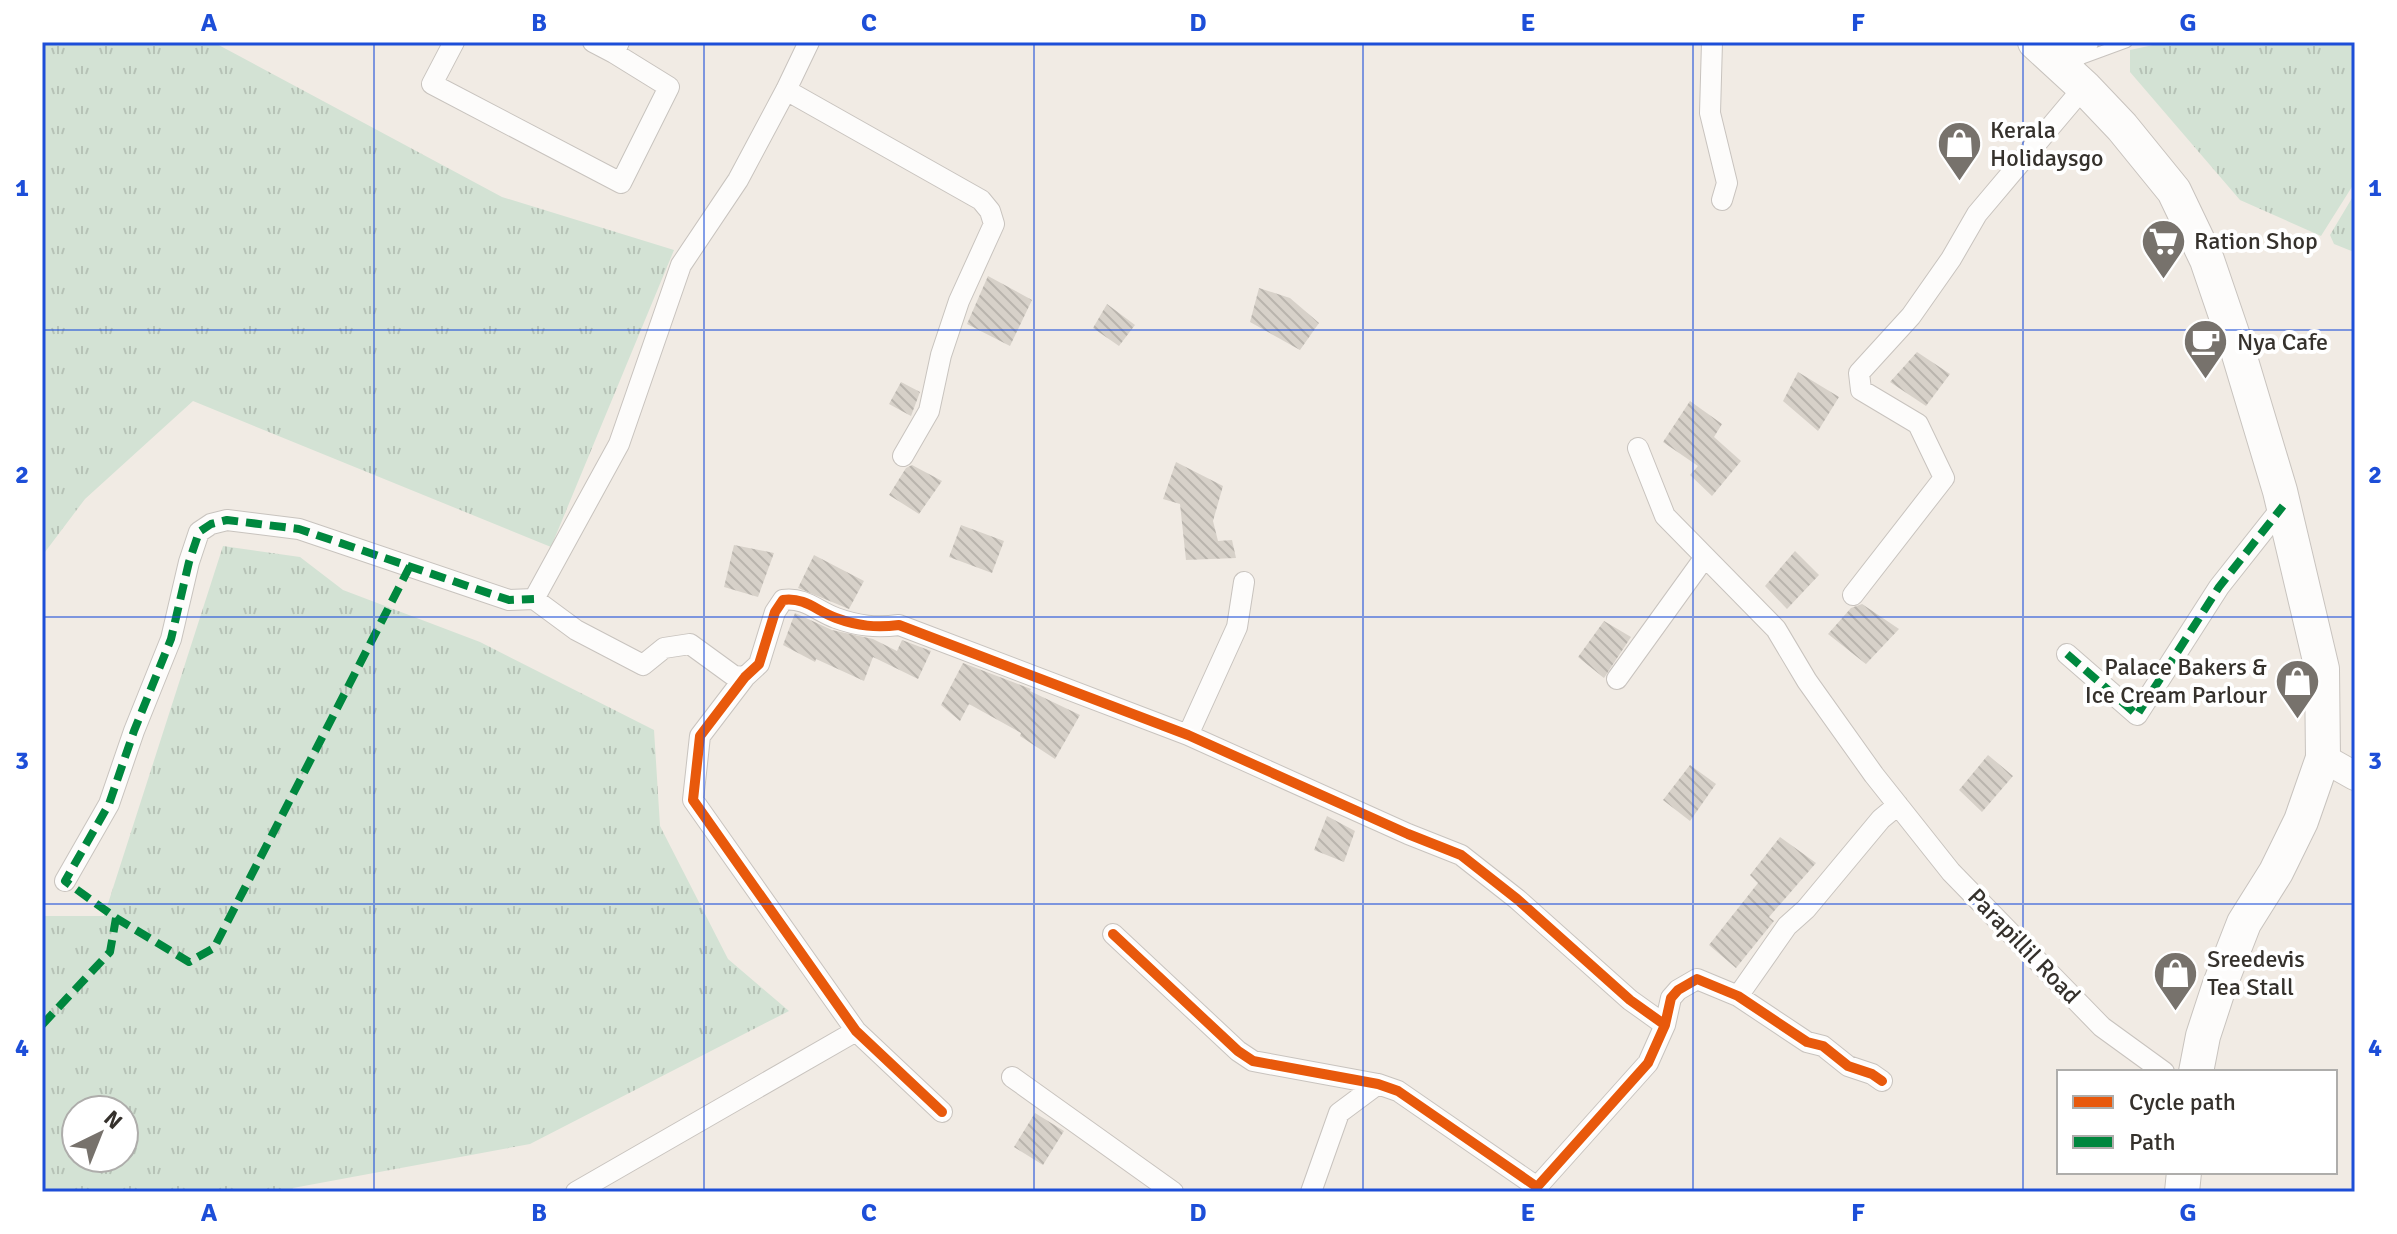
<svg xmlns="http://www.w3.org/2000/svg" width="2397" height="1234" font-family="Signika,sans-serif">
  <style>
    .grass { fill: url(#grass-tufts); fill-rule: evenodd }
    .building { fill: url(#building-back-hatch) }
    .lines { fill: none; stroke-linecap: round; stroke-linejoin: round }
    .service-casing { stroke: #c8c3be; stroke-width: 12 }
    .minor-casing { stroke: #c8c3be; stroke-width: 22 }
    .secondary-casing { stroke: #c8c3be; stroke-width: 30 }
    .trunk-casing { stroke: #c8c3be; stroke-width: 36 }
    .service { stroke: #fdfcfb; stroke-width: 10 }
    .minor { stroke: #fdfcfb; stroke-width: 20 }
    .secondary { stroke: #fdfcfb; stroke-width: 28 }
    .trunk { stroke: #fdfcfb; stroke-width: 34 }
    .quiet { stroke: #00873e; stroke-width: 8; stroke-dasharray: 16 8; stroke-linecap: butt }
    .cycleway-casing { stroke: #fff; stroke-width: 15 }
    .cycleway { stroke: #e8590c; stroke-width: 10 }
    .grid { fill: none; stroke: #1d4ed8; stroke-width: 2; stroke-opacity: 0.55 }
    .labels { text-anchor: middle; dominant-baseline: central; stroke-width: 8; stroke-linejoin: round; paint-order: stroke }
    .poi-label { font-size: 24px; fill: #35312c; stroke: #fff; text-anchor: start }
    .street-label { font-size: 24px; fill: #35312c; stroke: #fff }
    .neatline { fill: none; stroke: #1d4ed8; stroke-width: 3 }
    .grid-label { font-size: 26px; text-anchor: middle; font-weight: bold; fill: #1d4ed8 }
  </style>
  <defs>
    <pattern id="grass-tufts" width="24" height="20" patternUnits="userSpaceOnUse" patternTransform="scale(2)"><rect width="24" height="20" fill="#d3e2d4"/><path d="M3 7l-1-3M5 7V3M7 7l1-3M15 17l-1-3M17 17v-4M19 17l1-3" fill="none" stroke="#b6c2b6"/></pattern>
    <pattern id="building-back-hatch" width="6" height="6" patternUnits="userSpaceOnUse" patternTransform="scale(2)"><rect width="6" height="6" fill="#d7d1c9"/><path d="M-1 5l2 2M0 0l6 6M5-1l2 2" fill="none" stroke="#b9b4ad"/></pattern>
  </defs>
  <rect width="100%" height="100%" fill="#f1ebe4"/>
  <path class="grass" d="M 42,42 L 213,42 L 502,197 L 674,250 L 551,547 L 193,401 L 85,499 L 42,556 Z
    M 2167,42 L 2355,42 L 2355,182 L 2321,236 L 2240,200 L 2130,72 L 2130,50 Z
    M 2355,193 L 2355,252 L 2354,252 L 2334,244 L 2330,235 Z
    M 223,546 L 300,557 L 343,590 L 480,642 L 654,730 L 660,826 L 728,959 L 789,1011 L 530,1144 L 293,1188 L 291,1192 L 42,1192 L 42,916 L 104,916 ZM 76,1110 L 124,1110 L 124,1158 L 76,1158 Z"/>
  <path class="building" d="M 988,276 L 1032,300 L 1010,346 L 967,324 Z
    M 1259,288 L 1290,298 L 1319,323 L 1300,350 L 1250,322 Z
    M 1107,304 L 1135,325 L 1119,346 L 1093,328 Z
    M 1917,352 L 1950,374 L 1926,406 L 1890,382 Z
    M 1798,372 L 1839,397 L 1818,431 L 1783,401 Z
    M 901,382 L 920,392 L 911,416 L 889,404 Z
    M 1690,401 L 1722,424 L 1714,437 L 1741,461 L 1712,496 L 1690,475 L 1698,466 L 1663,442 Z
    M 1176,462 L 1223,486 L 1213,521 L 1218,541 L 1232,540 L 1236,558 L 1186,560 L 1180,504 L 1163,499 Z
    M 912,465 L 942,481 L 919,514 L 889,495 L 906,468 Z
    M 961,525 L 1004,541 L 992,573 L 949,557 Z
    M 734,545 L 774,553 L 758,597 L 724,587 Z
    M 1795,551 L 1819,575 L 1787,609 L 1765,586 Z
    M 814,555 L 864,581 L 849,609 L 798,588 Z
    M 1862,604 L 1899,629 L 1866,664 L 1828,634 L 1851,608 Z
    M 795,613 L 832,630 L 873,639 L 897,651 L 902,640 L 931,651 L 918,679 L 873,657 L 864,681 L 816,659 L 815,662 L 783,645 Z
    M 1604,621 L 1631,637 L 1604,678 L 1578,657 Z
    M 963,663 L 1031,689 L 1030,691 L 1080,715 L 1055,759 L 1020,736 L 1021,733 L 969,704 L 960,721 L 941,705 Z
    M 1988,755 L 2013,776 L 1982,812 L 1959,790 Z
    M 1690,765 L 1716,784 L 1690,821 L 1663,800 Z
    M 1327,816 L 1355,831 L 1344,862 L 1314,850 Z
    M 1780,837 L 1816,863 L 1769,917 L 1774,921 L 1736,968 L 1709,945 L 1758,883 L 1750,875 Z
    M 1035,1113 L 1064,1131 L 1043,1165 L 1014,1147 Z"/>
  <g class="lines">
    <defs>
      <path id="service" d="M 2078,60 L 2127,42"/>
      <path id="minor" d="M 454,42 L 432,84 L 621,183 L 669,87 L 614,53 L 619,42
        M 593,42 L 614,53
        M 1712,42 L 1710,113 L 1727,183 L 1722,200
        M 786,90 L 981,200 L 990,211 L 994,224 L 959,301 L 941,355 L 929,411 L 903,456
        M 1638,448 L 1665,516 L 1776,629 L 1807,681 L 1874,775 L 1951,872 L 2102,1027 L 2164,1072
        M 1853,595 L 1944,478 L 1918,424 L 1861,390 L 1859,373 L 1911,316 L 1951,259 L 1977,214 L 2084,87
        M 534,599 L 619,444 L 681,265 L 738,180 L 786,90 L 809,42
        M 2067,654 L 2137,715 L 2219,587 L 2283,506
        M 1617,679 L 1705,557
        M 1188,735 L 1237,627 L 1244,582
        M 65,881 L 109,804 L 134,731 L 171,639 L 189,562 L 199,532 L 211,524 L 227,520 L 299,529 L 509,600 L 534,599 L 576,630 L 643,665 L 664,648 L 690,644 L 734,676 L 745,677
        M 1113,934 L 1238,1051 L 1253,1061 L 1378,1084 L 1398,1091 L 1537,1187 L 1648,1063 L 1665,1025 L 1671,998 L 1678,990 L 1697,979 L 1738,996 L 1807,1042 L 1823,1046 L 1848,1066 L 1872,1074 L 1882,1081
        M 1738,996 L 1787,926 L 1806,909 L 1881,819 L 1898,805
        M 1012,1077 L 1173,1192
        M 942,1112 L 856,1031 L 693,800 L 700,736 L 745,677 L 759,664 L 775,612 L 783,600 C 805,597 817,611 836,618 C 858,626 876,628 899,625 L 1188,735 L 1408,834 L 1461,855 L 1517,899 L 1630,1000 L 1665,1025
        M 576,1192 L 856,1031
        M 1311,1192 L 1339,1113 L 1378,1084"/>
      <path id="secondary" d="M 2062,67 L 2084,42
        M 2323,758 L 2355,776"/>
      <path id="trunk" d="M 2035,42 L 2084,87 L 2122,127 L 2174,191 L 2207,260 L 2238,351 L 2280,491 L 2322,669 L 2323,758 L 2301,821 L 2276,872 L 2244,923 L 2219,987 L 2203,1036 L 2196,1072
        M 2182,1192 L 2184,1172"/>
    </defs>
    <use href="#service" class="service-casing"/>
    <use href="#minor" class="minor-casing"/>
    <use href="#secondary" class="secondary-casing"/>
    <use href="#trunk" class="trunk-casing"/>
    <use href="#service" class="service"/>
    <use href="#minor" class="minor"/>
    <use href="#secondary" class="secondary"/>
    <use href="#trunk" class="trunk"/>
    <path class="quiet" d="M 410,566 L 214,948 L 189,962 L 116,918 L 65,881 L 109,804 L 134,731 L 171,639 L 189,562 L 199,532 L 211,524 L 227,520 L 299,529 L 509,600 L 534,599
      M 2067,654 L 2137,715 L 2219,587 L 2283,506
      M 42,1025 L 110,952 L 116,918"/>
    <defs>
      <path id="cycleway" d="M 1113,934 L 1238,1051 L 1253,1061 L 1378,1084 L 1398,1091 L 1537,1187 L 1648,1063 L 1665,1025 L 1671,998 L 1678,990 L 1697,979 L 1738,996 L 1807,1042 L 1823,1046 L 1848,1066 L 1872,1074 L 1882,1081
        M 942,1112 L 856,1031 L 693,800 L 700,736 L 745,677 L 759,664 L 775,612 L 783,600 C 805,597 817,611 836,618 C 858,626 876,628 899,625 L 1188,735 L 1408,834 L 1461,855 L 1517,899 L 1630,1000 L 1665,1025"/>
    </defs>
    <use href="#cycleway" class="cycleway-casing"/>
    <use href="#cycleway" class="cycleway"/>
  </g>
  <path class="grid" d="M 374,42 L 374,1192M 704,42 L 704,1192M 1034,42 L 1034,1192M 1363,42 L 1363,1192M 1693,42 L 1693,1192M 2023,42 L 2023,1192M 42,330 L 2355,330M 42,617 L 2355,617M 42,904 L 2355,904"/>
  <defs>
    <symbol id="shop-pin" viewBox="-11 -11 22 30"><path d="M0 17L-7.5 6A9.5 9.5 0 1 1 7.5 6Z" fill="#77726c" stroke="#fff"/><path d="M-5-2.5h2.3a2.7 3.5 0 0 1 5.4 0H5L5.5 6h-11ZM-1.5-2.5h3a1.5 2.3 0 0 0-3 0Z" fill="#fff"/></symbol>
    <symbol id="supermarket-pin" viewBox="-11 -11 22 30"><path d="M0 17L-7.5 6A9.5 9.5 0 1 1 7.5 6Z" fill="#77726c" stroke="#fff"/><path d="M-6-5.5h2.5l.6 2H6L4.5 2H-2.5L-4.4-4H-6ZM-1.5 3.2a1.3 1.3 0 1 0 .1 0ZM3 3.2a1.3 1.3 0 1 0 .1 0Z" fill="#fff"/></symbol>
    <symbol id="cafe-pin" viewBox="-11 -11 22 30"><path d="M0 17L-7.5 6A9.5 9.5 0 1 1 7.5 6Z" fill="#77726c" stroke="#fff"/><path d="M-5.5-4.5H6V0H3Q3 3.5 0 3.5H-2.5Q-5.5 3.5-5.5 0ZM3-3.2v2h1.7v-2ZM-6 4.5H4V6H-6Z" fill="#fff"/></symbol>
  </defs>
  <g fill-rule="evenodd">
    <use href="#shop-pin" x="1934" y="118" width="51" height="69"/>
    <use href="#supermarket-pin" x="2138" y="216" width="51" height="69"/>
    <use href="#cafe-pin" x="2180" y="316" width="51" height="69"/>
    <use href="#shop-pin" x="2272" y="656" width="51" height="69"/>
    <use href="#shop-pin" x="2150" y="948" width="51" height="69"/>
  </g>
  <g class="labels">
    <g class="poi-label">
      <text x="1990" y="130">Kerala<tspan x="1990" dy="28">Holidaysgo</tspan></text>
      <text x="2194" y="241">Ration Shop</text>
      <text x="2237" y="342">Nya Cafe</text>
      <text x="2267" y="667" text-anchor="end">Palace Bakers &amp;<tspan x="2267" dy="28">Ice Cream Parlour</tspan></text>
      <text x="2207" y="959">Sreedevis<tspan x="2207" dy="28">Tea Stall</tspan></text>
    </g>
    <g class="street-label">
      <text transform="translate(2024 946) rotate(46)">Parapillil Road</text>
    </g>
  </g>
  <rect width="2397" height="1234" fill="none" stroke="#ffffff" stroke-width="88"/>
  <rect x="2057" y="1070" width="280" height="104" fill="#ffffff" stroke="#aeadab" stroke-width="2"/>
  <rect x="2073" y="1096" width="40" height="12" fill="#e8590c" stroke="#aeadab" stroke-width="2"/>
  <text x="2129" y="1110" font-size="24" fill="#35312c">Cycle path</text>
  <rect x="2073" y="1136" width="40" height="12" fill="#00873e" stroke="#aeadab" stroke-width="2"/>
  <text x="2129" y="1150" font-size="24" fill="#35312c">Path</text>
  <g transform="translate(100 1134) rotate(43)"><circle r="38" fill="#ffffff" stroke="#aeadab" stroke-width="2"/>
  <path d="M0-6L14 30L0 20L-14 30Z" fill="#77726c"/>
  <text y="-12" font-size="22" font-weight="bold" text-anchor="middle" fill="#35312c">N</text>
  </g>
  <rect x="44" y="44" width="2309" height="1146" class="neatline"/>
  <g class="grid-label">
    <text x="209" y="31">A</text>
    <text x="539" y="31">B</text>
    <text x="869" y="31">C</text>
    <text x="1198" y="31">D</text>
    <text x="1528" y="31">E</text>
    <text x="1858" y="31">F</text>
    <text x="2188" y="31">G</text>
    <text x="22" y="196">1</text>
    <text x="2375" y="196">1</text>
    <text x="22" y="483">2</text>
    <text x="2375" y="483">2</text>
    <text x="22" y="769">3</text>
    <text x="2375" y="769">3</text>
    <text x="22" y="1056">4</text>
    <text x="2375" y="1056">4</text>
    <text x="209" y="1221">A</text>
    <text x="539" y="1221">B</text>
    <text x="869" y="1221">C</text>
    <text x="1198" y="1221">D</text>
    <text x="1528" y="1221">E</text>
    <text x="1858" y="1221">F</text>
    <text x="2188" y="1221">G</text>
  </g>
</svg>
